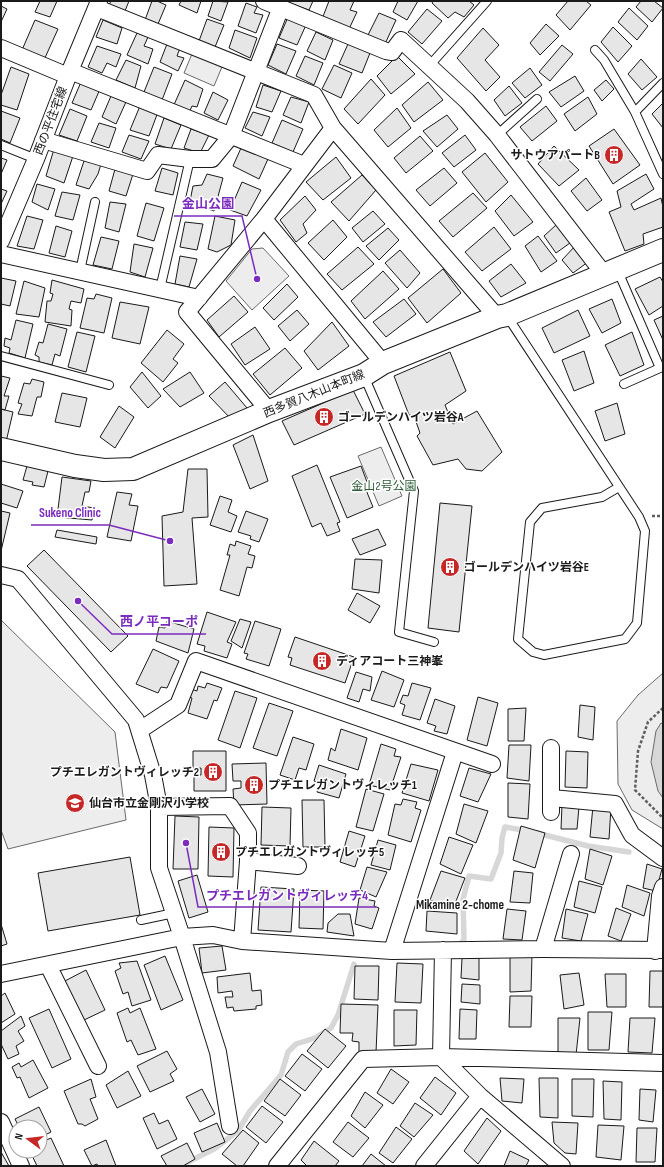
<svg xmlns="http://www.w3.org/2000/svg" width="664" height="1167" font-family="'Sofia Sans Condensed','Noto Sans JP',sans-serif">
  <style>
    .green { fill: #ededed; stroke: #6a6a6a }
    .water { fill: #d7d7d7; stroke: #6a6a6a }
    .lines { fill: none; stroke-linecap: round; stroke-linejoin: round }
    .stream { stroke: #d7d7d7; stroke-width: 5.5 }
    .building { fill: #e6e6e6; stroke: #1a1a1a }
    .lane-casing { stroke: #1a1a1a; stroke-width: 10 }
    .street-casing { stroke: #1a1a1a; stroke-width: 18 }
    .secondary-casing { stroke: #1a1a1a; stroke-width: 24 }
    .path { stroke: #5f5f5f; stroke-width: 2.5; stroke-dasharray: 3 2; stroke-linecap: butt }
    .lane { stroke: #fff; stroke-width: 8 }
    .street { stroke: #fff; stroke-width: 16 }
    .secondary { stroke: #fff; stroke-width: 22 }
    .labels { text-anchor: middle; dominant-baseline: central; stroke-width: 3; stroke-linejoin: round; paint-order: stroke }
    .street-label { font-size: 12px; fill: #1a1a1a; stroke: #fff }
    .poi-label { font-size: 12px; font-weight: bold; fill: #1a1a1a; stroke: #fff; text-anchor: start }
    .park-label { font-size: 12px; fill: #2b5a34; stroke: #fff }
    .neighbourhood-label { font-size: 13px; font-weight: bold; fill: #1a1a1a; stroke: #fff }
    .leader { fill: none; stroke: #7b2cbf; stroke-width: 1.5 }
    .callout-dot { fill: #7b2cbf; stroke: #fff; stroke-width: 1.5 }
    .callout-label { font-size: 13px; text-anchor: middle; font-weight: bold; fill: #7b2cbf; stroke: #fff; stroke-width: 3; stroke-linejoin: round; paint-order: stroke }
  </style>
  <rect width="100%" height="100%" fill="#fff"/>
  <path class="green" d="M 194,49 L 224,62 L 214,86 L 184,73 Z
    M 263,248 L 289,276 L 252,310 L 226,281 L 252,249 Z
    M 381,447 L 402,496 L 379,506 L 358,456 Z
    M 1,620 L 115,732 L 126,820 L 8,849 L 1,830 Z
    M 663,673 L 663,829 L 632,810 L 618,784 L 617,721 L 638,695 Z"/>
  <path class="water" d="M 661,723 L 663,724 L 663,798 L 658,791 L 651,762 L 656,731 Z"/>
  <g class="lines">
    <path class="stream" d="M 537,833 L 588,846 L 629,852
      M 458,945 L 460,945 L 464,939 L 463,899 L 469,876 L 491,879 L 501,853 L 502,838 L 505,827 L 527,831
      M 180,1166 L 214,1149 L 238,1131 L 250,1111 L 281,1075 L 288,1052 L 296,1044 L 315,1038 L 331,1028 L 338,1015 L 354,964"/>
  </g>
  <path class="building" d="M 40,1 L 57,1 L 50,17 L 35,12 Z
    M 111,1 L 129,1 L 125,11 L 109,5 Z
    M 152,1 L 157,1 L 166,5 L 158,24 L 145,20 Z
    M 181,1 L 201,1 L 197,13 L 179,5 Z
    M 213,1 L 228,2 L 221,21 L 208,16 Z
    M 290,1 L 313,1 L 309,10 L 289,3 Z
    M 329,1 L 354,1 L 350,10 L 357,12 L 349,29 L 322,19 Z
    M 398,1 L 418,1 L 407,20 L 393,12 Z
    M 433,1 L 469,1 L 474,5 L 464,17 L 455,12 L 448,18 L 432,3 Z
    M 568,1 L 586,1 L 591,5 L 570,30 L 556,15 Z
    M 641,1 L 654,1 L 663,8 L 652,22 L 636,7 Z
    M 246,3 L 257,7 L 254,13 L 263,15 L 256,33 L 238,26 Z
    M 1,6 L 7,9 L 1,22 Z
    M 629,8 L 648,26 L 637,40 L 618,22 Z
    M 427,9 L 442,21 L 422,44 L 408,32 Z
    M 379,13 L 396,20 L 385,44 L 367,37 Z
    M 288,17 L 306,25 L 297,45 L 279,38 Z
    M 207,19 L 224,25 L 215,47 L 199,41 Z
    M 35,20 L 58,29 L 44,60 L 22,50 Z
    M 103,20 L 122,28 L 117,44 L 96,37 Z
    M 546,24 L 559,36 L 540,55 L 530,43 Z
    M 613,27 L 632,46 L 618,62 L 601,42 Z
    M 483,28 L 499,45 L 485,60 L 500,77 L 486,91 L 457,58 Z
    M 235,30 L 257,38 L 250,58 L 229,48 Z
    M 316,32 L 333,40 L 325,60 L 307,51 Z
    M 137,33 L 148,37 L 144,46 L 153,49 L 148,64 L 127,55 Z
    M 167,44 L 180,48 L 177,56 L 184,58 L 178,71 L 160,62 Z
    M 277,44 L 296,51 L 286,74 L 268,65 Z
    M 348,44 L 370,53 L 362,73 L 339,64 Z
    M 562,45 L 573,54 L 550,81 L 539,72 Z
    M 97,46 L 121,54 L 116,67 L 107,63 L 102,73 L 88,67 Z
    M 305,56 L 323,63 L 314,85 L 296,76 Z
    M 397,56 L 415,74 L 391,94 L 377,76 Z
    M 641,59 L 657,77 L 642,90 L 628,74 Z
    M 126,60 L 141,66 L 135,88 L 116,80 Z
    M 334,65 L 352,73 L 341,98 L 322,89 Z
    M 11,67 L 29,74 L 17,110 L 1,105 L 1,95 Z
    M 154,67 L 172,74 L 162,100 L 144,92 Z
    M 530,68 L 542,85 L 525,98 L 512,83 Z
    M 575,76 L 584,91 L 561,107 L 549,92 Z
    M 371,79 L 385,95 L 358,124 L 344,109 Z
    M 185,80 L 203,89 L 197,107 L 192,106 L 189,113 L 173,107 Z
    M 606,80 L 614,89 L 602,101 L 594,90 Z
    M 81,82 L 100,89 L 91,110 L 72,103 Z
    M 428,82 L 443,100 L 414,122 L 402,105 Z
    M 263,85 L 281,91 L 272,112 L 256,107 Z
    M 509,86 L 522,103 L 505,116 L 494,100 Z
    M 213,92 L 228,100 L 218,120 L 204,113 Z
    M 111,96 L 126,102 L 116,124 L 102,117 Z
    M 291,97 L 309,102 L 301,123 L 283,115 Z
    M 588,97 L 597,114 L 575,131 L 564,114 Z
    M 663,103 L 663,128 L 652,114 Z
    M 140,106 L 158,112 L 149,136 L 130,130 Z
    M 546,106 L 557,121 L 532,141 L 520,127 Z
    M 397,108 L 411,128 L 388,147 L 374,130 Z
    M 70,109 L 87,116 L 77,141 L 59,135 Z
    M 1,111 L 20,118 L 10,143 L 1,139 Z
    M 253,112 L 270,117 L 262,136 L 245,128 Z
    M 447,115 L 458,129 L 437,147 L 423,131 Z
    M 164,118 L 181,125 L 171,149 L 155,144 Z
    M 282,120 L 303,129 L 293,152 L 272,143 Z
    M 99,123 L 116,128 L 109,148 L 91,142 Z
    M 191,129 L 209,135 L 200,153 L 184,148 Z
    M 614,129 L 640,165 L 613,184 L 589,146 Z
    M 129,135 L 149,141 L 141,159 L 122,152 Z
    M 465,135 L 476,150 L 454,167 L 442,153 Z
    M 420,136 L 433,151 L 406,173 L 394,158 Z
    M 554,146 L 579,170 L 559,186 L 538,164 Z
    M 241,148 L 268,159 L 259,179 L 233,166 Z
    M 54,149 L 73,156 L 64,183 L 46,176 Z
    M 485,153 L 508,182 L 486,202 L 462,172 Z
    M 336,157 L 351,178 L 323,200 L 306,182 Z
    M 1,158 L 7,160 L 1,174 Z
    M 84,161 L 101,164 L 98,174 L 89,189 L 76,185 Z
    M 162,168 L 178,173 L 173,195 L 155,191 Z
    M 444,168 L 457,183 L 430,206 L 416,190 Z
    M 115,169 L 133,174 L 126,196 L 109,191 Z
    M 207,174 L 223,178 L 214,211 L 199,206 L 190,201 L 193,186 L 202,185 Z
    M 646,174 L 654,189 L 631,204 L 634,210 L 661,198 L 663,207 L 663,227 L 643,234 L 644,244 L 625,251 L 609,212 L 621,207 L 617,191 Z
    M 362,175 L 376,190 L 349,221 L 331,202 Z
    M 586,178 L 602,200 L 587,211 L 571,191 Z
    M 242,182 L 261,190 L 247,216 L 230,210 Z
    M 37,184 L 55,189 L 48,210 L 32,202 Z
    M 1,189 L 7,191 L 1,204 Z
    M 62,192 L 80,195 L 73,220 L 55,216 Z
    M 473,193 L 487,208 L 453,237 L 439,221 Z
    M 511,195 L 533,222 L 514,236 L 495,211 Z
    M 305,196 L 316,210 L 303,224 L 307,233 L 296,242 L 280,220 Z
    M 110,202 L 126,204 L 119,232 L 105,228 Z
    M 146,203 L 164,208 L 154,241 L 137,236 Z
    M 373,211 L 385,224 L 363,242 L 352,228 Z
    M 27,216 L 43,220 L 34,249 L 17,246 Z
    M 215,216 L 235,220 L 231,245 L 217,252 L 208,249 Z
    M 333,220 L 347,237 L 324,260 L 308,243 Z
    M 185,222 L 203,224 L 197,250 L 180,247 Z
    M 556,225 L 570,243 L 556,253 L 544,236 Z
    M 56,226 L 72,231 L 65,257 L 49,253 Z
    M 494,227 L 511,249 L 482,271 L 465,252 Z
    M 388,228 L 399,240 L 379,260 L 366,246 Z
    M 538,236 L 557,261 L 541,272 L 525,246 Z
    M 101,237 L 119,241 L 112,269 L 93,265 Z
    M 134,244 L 153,248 L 145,277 L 130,272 Z
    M 576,245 L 588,262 L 573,273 L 562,260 Z
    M 358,247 L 374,264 L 342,290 L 327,274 Z
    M 400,250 L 420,273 L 407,288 L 385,263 Z
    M 180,256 L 197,259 L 189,287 L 175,284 Z
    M 511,264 L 526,283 L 501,297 L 489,281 Z
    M 443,269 L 461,293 L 427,323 L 408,298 Z
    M 383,271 L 399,289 L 365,319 L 351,301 Z
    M 660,277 L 663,282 L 663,306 L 649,315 L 635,289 Z
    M 1,278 L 16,281 L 10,306 L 1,304 Z
    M 52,280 L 84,289 L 81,303 L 71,301 L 69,309 L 72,310 L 71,326 L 45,322 L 47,301 L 51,301 L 53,294 L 50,293 Z
    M 24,281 L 45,288 L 39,317 L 16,314 Z
    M 287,284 L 298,297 L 274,320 L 263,308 Z
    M 96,294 L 112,298 L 104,333 L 80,328 L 87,298 L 94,299 Z
    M 234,296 L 248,312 L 219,337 L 207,320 Z
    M 404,299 L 416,314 L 386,337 L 373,322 Z
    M 612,299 L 621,323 L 602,333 L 589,309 Z
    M 120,302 L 149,307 L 140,344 L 112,338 Z
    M 297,310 L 309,324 L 290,341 L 278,326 Z
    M 578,310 L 590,336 L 554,353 L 542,328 Z
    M 663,316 L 663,340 L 654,320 Z
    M 16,320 L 33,324 L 25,358 L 9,353 L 10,348 L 4,346 L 5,338 L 11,340 Z
    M 332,322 L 349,346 L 318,370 L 304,351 Z
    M 48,324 L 67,329 L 60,356 L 55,354 L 52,365 L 39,362 L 39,357 L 35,355 L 39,342 L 43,343 Z
    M 255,327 L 270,349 L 245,365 L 231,344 Z
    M 167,330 L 184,344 L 173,359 L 178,363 L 163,382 L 141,363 Z
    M 77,332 L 95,336 L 86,372 L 68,367 Z
    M 632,332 L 644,365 L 620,376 L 605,345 Z
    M 285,348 L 302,368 L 270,395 L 253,374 Z
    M 584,351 L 594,383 L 574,391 L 562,360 Z
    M 450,352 L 466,391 L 445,405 L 453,424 L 477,411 L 502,452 L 482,471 L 466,469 L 458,459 L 433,465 L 417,436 L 420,433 L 414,416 L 409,415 L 394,376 Z
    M 142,372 L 161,396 L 148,408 L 130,387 Z
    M 190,372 L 204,393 L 180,407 L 163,389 Z
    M 1,376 L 10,378 L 4,396 L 9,396 L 5,410 L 1,409 Z
    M 32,379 L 44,382 L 41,397 L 37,397 L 32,416 L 18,414 L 22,404 L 18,403 L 24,383 L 30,384 Z
    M 225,382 L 247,408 L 231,419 L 209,396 Z
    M 353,390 L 365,414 L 294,445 L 282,421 Z
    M 62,393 L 87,398 L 80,427 L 55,422 Z
    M 617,403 L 625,434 L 605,441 L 595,411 Z
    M 119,406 L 134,417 L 115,448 L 100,437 Z
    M 1,409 L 13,412 L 6,442 L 1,441 Z
    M 253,435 L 268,481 L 250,489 L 233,445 Z
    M 317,465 L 340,522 L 337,523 L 340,531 L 327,536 L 321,523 L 312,527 L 292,476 Z
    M 27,466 L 48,471 L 44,487 L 32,485 L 33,482 L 23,480 Z
    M 361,466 L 367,482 L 364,485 L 373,507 L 347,518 L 330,477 Z
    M 188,469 L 207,469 L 208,517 L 192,518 L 197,584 L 164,586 L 162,516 L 183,512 Z
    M 62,477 L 91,481 L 89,492 L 85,492 L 82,506 L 94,508 L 92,520 L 57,517 Z
    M 1,484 L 23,491 L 17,508 L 1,503 Z
    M 117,492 L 132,494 L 129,505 L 138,506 L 131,541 L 107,537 Z
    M 220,496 L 232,500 L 228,512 L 237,516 L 231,532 L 210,525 Z
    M 440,503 L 472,506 L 459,632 L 428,628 Z
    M 1,511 L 10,513 L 1,551 Z
    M 246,511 L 268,519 L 259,542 L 250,539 L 251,536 L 238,532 Z
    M 378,529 L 386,545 L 360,555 L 352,539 Z
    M 57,530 L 97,537 L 96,544 L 55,537 Z
    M 236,541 L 251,546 L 248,554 L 255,556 L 252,568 L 247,567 L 239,596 L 220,590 L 230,555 L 227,555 L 230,544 L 235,546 Z
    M 44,550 L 128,636 L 111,652 L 27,566 Z
    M 355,559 L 382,560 L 379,593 L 352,589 Z
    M 357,593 L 380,606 L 370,623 L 348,610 Z
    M 207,612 L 236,622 L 227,642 L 232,644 L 227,658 L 204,651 L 205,646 L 197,644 Z
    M 240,619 L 251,622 L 242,648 L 231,641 Z
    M 167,621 L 194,629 L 188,653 L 156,641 L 159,627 L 165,628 Z
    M 255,621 L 281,629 L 269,666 L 246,659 L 248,654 L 244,653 Z
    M 295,637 L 354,657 L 345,683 L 290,665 L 292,658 L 288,657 Z
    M 153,649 L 179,661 L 167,688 L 161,687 L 158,693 L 136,684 Z
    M 382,671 L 404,680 L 394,707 L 371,700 Z
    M 356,672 L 372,677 L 370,691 L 363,689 L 359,702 L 347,698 Z
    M 207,683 L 222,688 L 217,701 L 214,700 L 207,719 L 188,713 L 192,698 L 189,697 L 191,689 L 197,691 L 198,686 L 205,688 Z
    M 412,683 L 431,688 L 420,720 L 402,715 L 405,705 L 400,703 L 403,695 L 408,696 Z
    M 235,691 L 257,698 L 240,748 L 218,740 Z
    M 478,697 L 498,703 L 487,746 L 467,740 Z
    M 435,699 L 455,706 L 447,734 L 434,731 L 436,726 L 427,723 Z
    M 269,703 L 293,711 L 277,756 L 253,748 Z
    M 580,705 L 595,707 L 593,740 L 578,737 Z
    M 526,708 L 524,741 L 508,741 L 508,709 Z
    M 341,729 L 367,738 L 358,770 L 328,760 L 331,748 L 335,751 Z
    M 293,737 L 314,744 L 306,770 L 299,768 L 295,780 L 280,775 Z
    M 381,744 L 396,749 L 394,756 L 401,757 L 390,790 L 369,785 Z
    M 509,745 L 531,745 L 529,781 L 507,778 Z
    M 193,751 L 226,751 L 226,791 L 194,791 L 194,775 L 201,775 L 201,768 L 193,769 Z
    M 566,751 L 588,752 L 587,788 L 565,787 Z
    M 266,763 L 267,804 L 234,805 L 233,789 L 241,788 L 241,781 L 233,781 L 232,764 Z
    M 411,764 L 438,770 L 429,801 L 402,793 Z
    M 319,765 L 346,774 L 339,798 L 317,792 L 320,783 L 314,781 Z
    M 469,768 L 491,774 L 478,802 L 460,796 Z
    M 508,783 L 530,784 L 528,819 L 508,817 Z
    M 366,789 L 384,794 L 373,831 L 356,827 Z
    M 403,799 L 417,802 L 415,808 L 421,810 L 411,842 L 388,835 L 395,804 L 401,805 Z
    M 302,800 L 324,800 L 325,847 L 303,847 Z
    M 464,804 L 488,811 L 476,843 L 456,834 Z
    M 562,805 L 579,807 L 577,829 L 561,829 Z
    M 593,806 L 611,807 L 609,839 L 590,837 Z
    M 262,807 L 291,808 L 290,846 L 261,845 Z
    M 175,816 L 199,817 L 198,869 L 173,869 Z
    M 521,826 L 545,833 L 535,868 L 513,860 Z
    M 209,827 L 234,828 L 233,877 L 208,876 Z
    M 349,831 L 365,836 L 355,867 L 340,862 Z
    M 449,837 L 473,845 L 461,874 L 440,864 Z
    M 378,840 L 396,845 L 390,870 L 371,865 Z
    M 590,849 L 612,856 L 603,885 L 585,879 Z
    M 130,857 L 140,915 L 48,931 L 38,873 Z
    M 647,864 L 662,869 L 656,891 L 643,888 Z
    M 367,867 L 387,872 L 376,897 L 360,890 Z
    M 441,871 L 465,878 L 453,909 L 430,900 Z
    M 514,871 L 533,873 L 530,903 L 510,902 Z
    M 197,875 L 208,912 L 189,918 L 178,881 Z
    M 579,881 L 602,887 L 595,913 L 574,907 Z
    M 627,885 L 650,893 L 644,916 L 622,907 Z
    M 261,887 L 294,889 L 291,932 L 258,930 Z
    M 300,890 L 324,891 L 323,929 L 299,928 Z
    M 359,898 L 375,901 L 374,906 L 379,908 L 372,929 L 355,924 Z
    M 616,908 L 631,914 L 621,941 L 608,936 Z
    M 507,909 L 526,911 L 522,940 L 503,939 Z
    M 566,909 L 588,914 L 581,941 L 562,938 Z
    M 427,911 L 457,913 L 457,934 L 426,931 Z
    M 338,914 L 350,914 L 354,936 L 327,932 L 328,923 Z
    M 1,924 L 7,944 L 1,946 Z
    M 222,946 L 226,970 L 202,973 L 199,948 Z
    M 532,955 L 531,991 L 510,992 L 510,956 Z
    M 165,956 L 183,1000 L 161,1010 L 144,965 Z
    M 462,958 L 479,958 L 479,980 L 461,978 Z
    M 137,961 L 151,1000 L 132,1006 L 128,992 L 123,994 L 115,971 L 121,968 L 119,963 Z
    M 397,963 L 423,964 L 421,1003 L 395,1002 Z
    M 355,966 L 379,966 L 378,1000 L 354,999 Z
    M 86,970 L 105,1010 L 82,1021 L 63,982 Z
    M 650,971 L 663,971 L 663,1007 L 649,1007 Z
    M 250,973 L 252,991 L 261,990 L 262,1005 L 256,1006 L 256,1009 L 234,1011 L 233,1007 L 227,1008 L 225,997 L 233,997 L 232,991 L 218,993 L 217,977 Z
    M 579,973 L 584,1005 L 564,1009 L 560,975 Z
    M 605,974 L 626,974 L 626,1007 L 607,1007 Z
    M 462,984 L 480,985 L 480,1004 L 461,1002 Z
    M 5,993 L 15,1014 L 1,1023 L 1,996 Z
    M 510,996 L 532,996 L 531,1027 L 509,1027 Z
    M 341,1004 L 378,1005 L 376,1053 L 359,1052 L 359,1042 L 352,1041 L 353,1033 L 340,1033 Z
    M 128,1008 L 130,1013 L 140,1008 L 156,1049 L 138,1055 L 131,1040 L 127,1042 L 117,1013 Z
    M 49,1009 L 71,1059 L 52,1068 L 29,1018 Z
    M 460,1009 L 477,1010 L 476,1039 L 459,1039 Z
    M 394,1010 L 417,1010 L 416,1045 L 394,1046 Z
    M 588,1012 L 612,1012 L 609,1050 L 588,1050 Z
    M 21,1016 L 25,1026 L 18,1031 L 24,1041 L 16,1046 L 19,1054 L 8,1059 L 1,1044 L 1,1031 Z
    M 558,1018 L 580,1018 L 576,1055 L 558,1052 Z
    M 630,1018 L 655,1018 L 652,1053 L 628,1052 Z
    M 325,1029 L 346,1046 L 328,1068 L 307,1051 Z
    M 167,1051 L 177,1069 L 170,1074 L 174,1081 L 150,1092 L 137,1066 Z
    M 302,1054 L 322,1069 L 305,1091 L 285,1076 Z
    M 33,1060 L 48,1088 L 29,1098 L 20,1077 L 17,1078 L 12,1067 L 19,1063 L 21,1067 Z
    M 391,1069 L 409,1082 L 393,1104 L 377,1093 Z
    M 128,1071 L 141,1096 L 117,1108 L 106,1085 Z
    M 435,1077 L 456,1093 L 441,1115 L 420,1098 Z
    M 500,1078 L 524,1079 L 522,1103 L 502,1101 Z
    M 539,1078 L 558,1078 L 558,1118 L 540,1117 Z
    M 91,1079 L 96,1097 L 90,1099 L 98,1119 L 85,1126 L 82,1124 L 78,1124 L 64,1091 Z
    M 280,1079 L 301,1095 L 285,1116 L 264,1101 Z
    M 572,1079 L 594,1079 L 593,1117 L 572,1116 Z
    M 603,1081 L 622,1082 L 621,1120 L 604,1119 Z
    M 202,1089 L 215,1114 L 200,1122 L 186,1097 Z
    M 640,1089 L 656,1090 L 653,1122 L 639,1120 Z
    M 365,1092 L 383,1105 L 365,1128 L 351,1116 Z
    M 415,1103 L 433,1115 L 414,1137 L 400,1126 Z
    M 262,1106 L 283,1122 L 266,1143 L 246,1127 Z
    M 39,1107 L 51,1132 L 41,1137 L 44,1141 L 51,1138 L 64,1166 L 37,1166 L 30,1151 L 40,1151 L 40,1127 L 19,1127 L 15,1119 Z
    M 154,1113 L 159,1124 L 168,1120 L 177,1139 L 157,1149 L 143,1118 Z
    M 487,1118 L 501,1131 L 478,1164 L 464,1151 Z
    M 348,1122 L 369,1138 L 353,1157 L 333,1142 Z
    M 552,1122 L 578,1123 L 576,1154 L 565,1153 L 554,1143 Z
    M 217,1123 L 225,1142 L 202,1152 L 194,1133 Z
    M 598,1125 L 624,1126 L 621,1160 L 596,1157 Z
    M 396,1127 L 412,1139 L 393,1163 L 379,1153 Z
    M 637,1128 L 657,1128 L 655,1162 L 636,1162 Z
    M 243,1130 L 259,1143 L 243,1166 L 237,1166 L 222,1154 Z
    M 106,1140 L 116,1166 L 98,1166 L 97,1164 L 92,1166 L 84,1150 Z
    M 314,1141 L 339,1161 L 335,1166 L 307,1166 L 301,1160 Z
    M 187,1143 L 195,1159 L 183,1166 L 167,1166 L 161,1156 Z
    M 510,1151 L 529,1160 L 526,1166 L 504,1166 Z
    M 1,1152 L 9,1166 L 1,1166 Z
    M 371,1154 L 386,1166 L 362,1166 Z"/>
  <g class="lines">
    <defs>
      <path id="lane" d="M 595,50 L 604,60 L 635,112 L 663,174
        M 430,65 L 487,1
        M 635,112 L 663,83
        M 497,135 L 537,99
        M 1,145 L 36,159
        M 617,269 L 660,368 L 624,384
        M 80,271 L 95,202
        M 160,289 L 190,159
        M 507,316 L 639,517 L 645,531 L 637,623 L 625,639 L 544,655 L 533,652 L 518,639 L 530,522 L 542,508 L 602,497 L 619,487
        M 1,356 L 109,385
        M 364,376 L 414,491 L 399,632 L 434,642
        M 141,920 L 174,913"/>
      <path id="street" d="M 264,1 L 386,51 L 392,52 L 401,40 L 467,101 L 497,135 L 604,274
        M 97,8 L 314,95 L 333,128 L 497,317
        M 1,48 L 68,76
        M 70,71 L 304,165
        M 43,140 L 147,171 L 158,155 L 190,159 L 212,159 L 231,136 L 281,7
        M 264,219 L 383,363
        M 1,241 L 36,159 L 70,71 L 99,1
        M 1,254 L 199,298
        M 269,411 L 187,312 L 264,219 L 333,128
        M 1,575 L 18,579 L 136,720 L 153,775 L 159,807 L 159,868 L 182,937 L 218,1052 L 230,1126
        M 140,730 L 178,705 L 196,661 L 492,764
        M 552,798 L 615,804 L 632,835 L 663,858
        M 159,807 L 230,806 L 248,833 L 248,861 L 242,941
        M 551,812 L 551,748
        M 248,861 L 298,866
        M 543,949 L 571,854
        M 443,950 L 441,1057 L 480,1096 L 562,1166
        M 392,951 L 455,752
        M 655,951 L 660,896 L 663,887
        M 48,965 L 98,1066
        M 1,974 L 182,937 L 213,935 L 242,941 L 392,951 L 543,949 L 663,950
        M 1,1122 L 21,1166
        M 277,1166 L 363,1059 L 441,1057 L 663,1063
        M 424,1166 L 480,1096"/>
      <path id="secondary" d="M 1,449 L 75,466 L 104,470 L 133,469 L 269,411 L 364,375 L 383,363 L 497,317 L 507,315 L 663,250"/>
    </defs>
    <use href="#lane" class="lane-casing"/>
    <use href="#street" class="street-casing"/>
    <use href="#secondary" class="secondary-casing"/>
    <path class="path" d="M 652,516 L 663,516
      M 663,708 L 648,722 L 638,751 L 635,790 L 663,818"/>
    <use href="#lane" class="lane"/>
    <use href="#street" class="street"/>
    <use href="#secondary" class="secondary"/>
  </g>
  <defs>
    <symbol id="building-disc" viewBox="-11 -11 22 22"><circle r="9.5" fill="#c62828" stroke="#fff"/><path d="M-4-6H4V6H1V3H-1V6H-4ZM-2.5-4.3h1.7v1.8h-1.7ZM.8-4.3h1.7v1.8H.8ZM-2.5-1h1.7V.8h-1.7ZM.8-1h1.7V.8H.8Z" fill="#fff"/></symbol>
    <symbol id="school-disc" viewBox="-11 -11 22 22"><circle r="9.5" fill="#c62828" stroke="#fff"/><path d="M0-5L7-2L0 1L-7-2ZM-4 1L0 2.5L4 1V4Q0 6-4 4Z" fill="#fff"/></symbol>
  </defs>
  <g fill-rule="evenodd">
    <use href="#building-disc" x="603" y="144" width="22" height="22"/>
    <use href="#building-disc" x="313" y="406" width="22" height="22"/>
    <use href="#building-disc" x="439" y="556" width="22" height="22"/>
    <use href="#building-disc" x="311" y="650" width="22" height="22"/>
    <use href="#building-disc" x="202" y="761" width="22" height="22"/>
    <use href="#building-disc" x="243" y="774" width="22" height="22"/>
    <use href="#school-disc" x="64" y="792" width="22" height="22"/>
    <use href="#building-disc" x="210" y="841" width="22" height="22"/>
  </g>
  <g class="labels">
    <g class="street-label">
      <text transform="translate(51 121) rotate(-69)">西の平住宅線</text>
      <text transform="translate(314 394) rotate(-22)">西多賀八木山本町線</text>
    </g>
    <g class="poi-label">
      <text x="600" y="155" text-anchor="end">サトウアパートB</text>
      <text x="338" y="417">ゴールデンハイツ岩谷A</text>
      <text x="464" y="567">ゴールデンハイツ岩谷E</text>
      <text x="336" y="661">ディアコート三神峯</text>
      <text x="199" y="772" text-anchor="end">プチエレガントヴィレッチ2</text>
      <text x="268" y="785">プチエレガントヴィレッチ1</text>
      <text x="89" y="803">仙台市立金剛沢小学校</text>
      <text x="235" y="852">プチエレガントヴィレッチ5</text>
    </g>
    <g class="park-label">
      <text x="384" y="486">金山2号公園</text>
    </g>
    <g class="neighbourhood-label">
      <text x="460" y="905">Mikamine 2-chome</text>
    </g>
  </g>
  <path class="leader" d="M257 279L242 216H174M170 541L109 525H31M78 601L112 634H206M186 843L198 907H376"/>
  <g class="callout-dot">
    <circle cx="257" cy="279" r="4"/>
    <circle cx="170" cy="541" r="4"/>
    <circle cx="78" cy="601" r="4"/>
    <circle cx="186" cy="843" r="4"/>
  </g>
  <g class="callout-label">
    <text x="208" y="208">金山公園</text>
    <text x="70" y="517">Sukeno Clinic</text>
    <text x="159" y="626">西ノ平コーポ</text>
    <text x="287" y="900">プチエレガントヴィレッチ4</text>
  </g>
  <rect width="664" height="1167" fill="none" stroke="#1a1a1a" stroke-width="4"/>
  <g transform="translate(28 1139) rotate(285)"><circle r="19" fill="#ffffff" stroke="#a3a3a3"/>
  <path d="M0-3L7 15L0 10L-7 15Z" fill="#c62828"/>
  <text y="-6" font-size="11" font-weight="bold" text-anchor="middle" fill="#1a1a1a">N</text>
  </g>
</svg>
